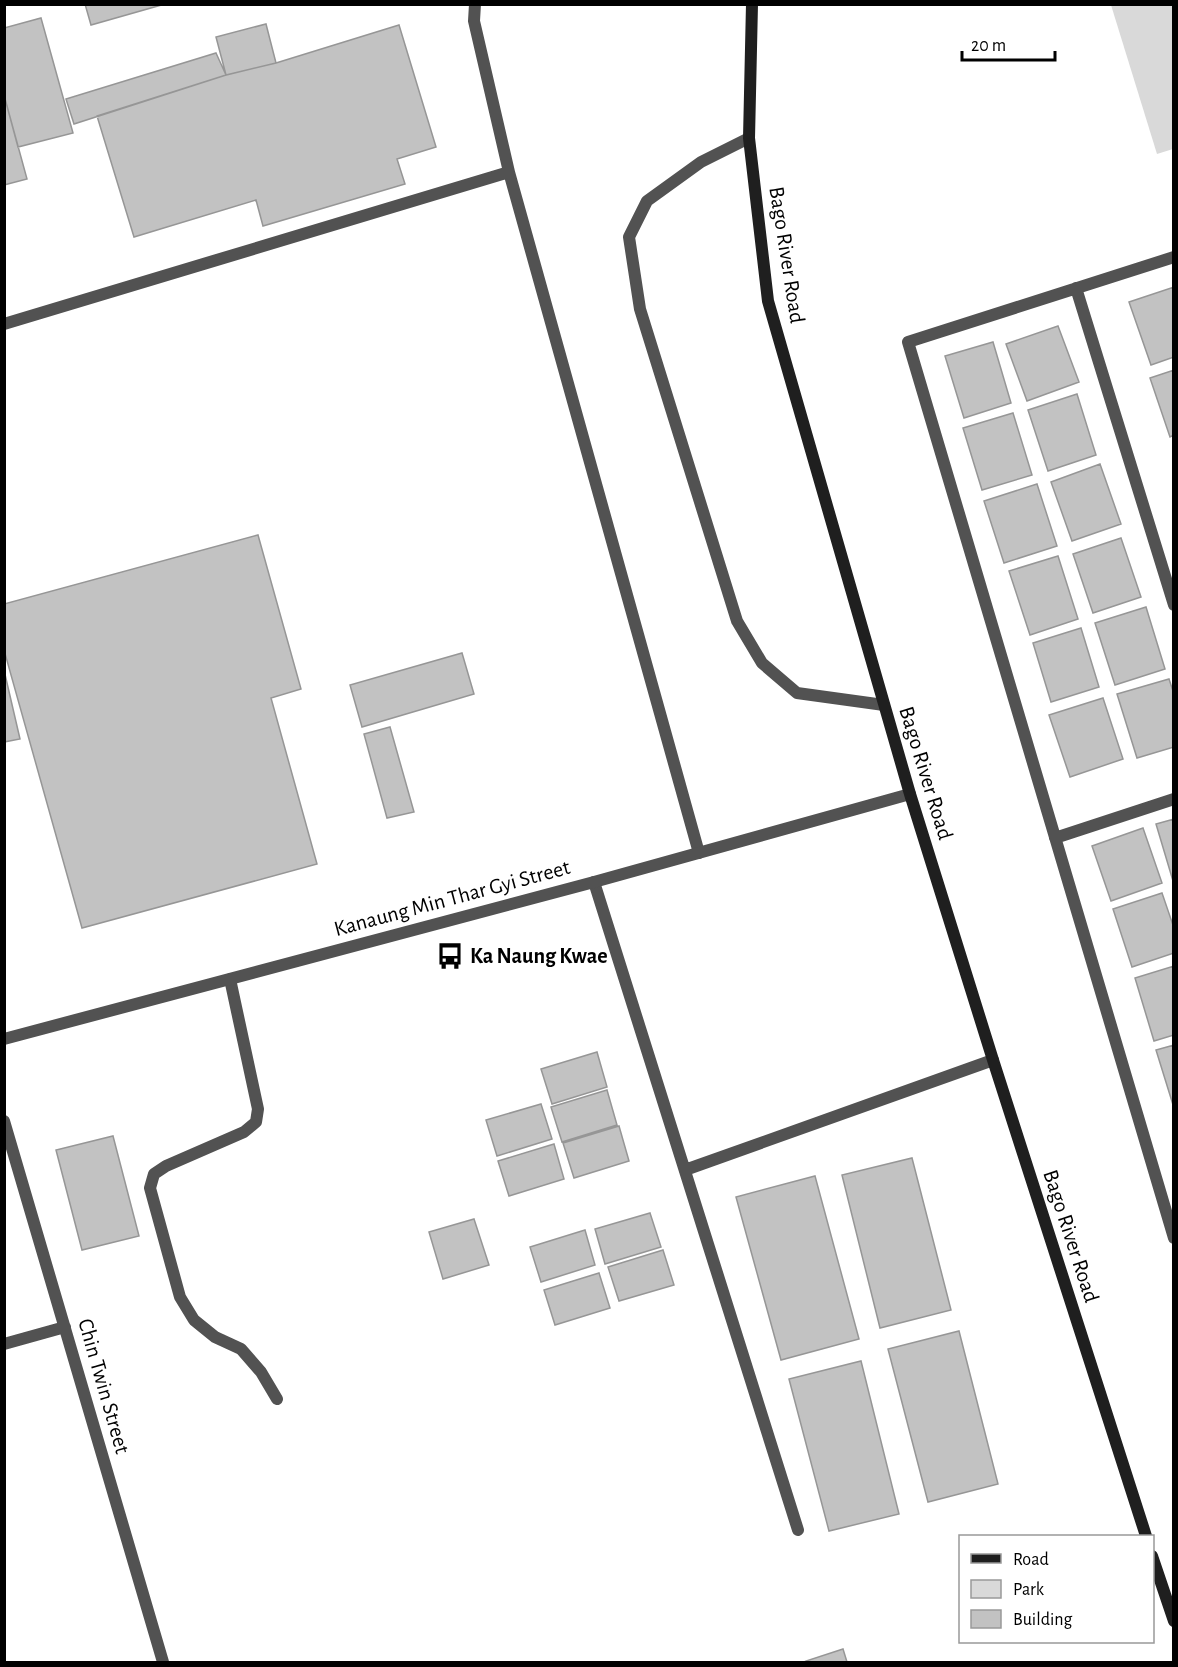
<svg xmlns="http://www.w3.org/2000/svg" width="1178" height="1667" font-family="'Alegreya Sans',sans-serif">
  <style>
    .green { fill: #d9d9d9 }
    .building { fill: #c2c2c2; stroke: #969696; stroke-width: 1.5 }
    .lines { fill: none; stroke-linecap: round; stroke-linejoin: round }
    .service { stroke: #525252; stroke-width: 12 }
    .minor { stroke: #525252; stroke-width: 12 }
    .tertiary { stroke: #525252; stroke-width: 12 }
    .secondary { stroke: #1f1f1f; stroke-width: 12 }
    .labels { text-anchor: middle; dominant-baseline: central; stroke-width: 4.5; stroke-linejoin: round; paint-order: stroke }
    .street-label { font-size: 22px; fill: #000; stroke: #fff }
    .poi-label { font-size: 22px; font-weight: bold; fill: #000; stroke: #fff; text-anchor: start }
  </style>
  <rect width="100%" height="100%" fill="#fff"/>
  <path class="green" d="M 1111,5 L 1173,5 L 1173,149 L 1157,154 Z"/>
  <path class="building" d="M 85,4 L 165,4 L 91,25 Z
    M 41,18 L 73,133 L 18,147 L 4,95 L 4,28 Z
    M 266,24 L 276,63 L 226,75 L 216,37 Z
    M 399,25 L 436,147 L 397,159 L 405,184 L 263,226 L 256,200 L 134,237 L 97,116 L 226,75 L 276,63 Z
    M 216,53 L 226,75 L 74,124 L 66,99 Z
    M 4,95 L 27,179 L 4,185 Z
    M 1174,287 L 1174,357 L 1151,365 L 1129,302 Z
    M 1058,326 L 1079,382 L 1027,401 L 1006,344 Z
    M 993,342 L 1011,403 L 964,418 L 945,356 Z
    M 1174,370 L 1174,435 L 1170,437 L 1150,378 Z
    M 1077,394 L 1096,455 L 1048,471 L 1028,410 Z
    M 1013,413 L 1032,475 L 982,490 L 963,428 Z
    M 1100,464 L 1121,524 L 1072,541 L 1051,482 Z
    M 1037,484 L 1057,546 L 1004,563 L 984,501 Z
    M 258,535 L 301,689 L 271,698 L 317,864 L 82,928 L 4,650 L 4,604 Z
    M 1121,538 L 1141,597 L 1093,613 L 1073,554 Z
    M 1058,556 L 1078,619 L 1030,635 L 1009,571 Z
    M 1146,607 L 1165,669 L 1115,685 L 1095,623 Z
    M 1081,628 L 1099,687 L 1051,702 L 1033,643 Z
    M 462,653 L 474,694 L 362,727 L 350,685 Z
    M 4,670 L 20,739 L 4,742 Z
    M 1169,679 L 1174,694 L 1174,747 L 1137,758 L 1117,694 Z
    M 1103,698 L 1123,759 L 1070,777 L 1049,715 Z
    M 390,727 L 414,812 L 387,818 L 364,734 Z
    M 1174,819 L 1174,881 L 1173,881 L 1156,824 Z
    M 1143,828 L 1162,883 L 1111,901 L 1092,846 Z
    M 1162,893 L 1174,928 L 1174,953 L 1132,967 L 1113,909 Z
    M 1174,966 L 1174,1035 L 1154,1041 L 1135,978 Z
    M 1174,1045 L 1174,1108 L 1156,1050 Z
    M 597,1052 L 607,1087 L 552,1104 L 541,1069 Z
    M 607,1090 L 617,1125 L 562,1142 L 551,1107 Z
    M 541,1104 L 552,1139 L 497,1156 L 486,1120 Z
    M 619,1126 L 629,1161 L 574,1178 L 563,1143 Z
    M 113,1136 L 139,1236 L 82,1250 L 56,1150 Z
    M 554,1144 L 564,1179 L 509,1196 L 498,1161 Z
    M 912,1158 L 951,1310 L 880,1328 L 842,1175 Z
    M 815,1176 L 859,1339 L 781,1360 L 736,1197 Z
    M 650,1213 L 661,1247 L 605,1264 L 595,1229 Z
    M 474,1219 L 489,1265 L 443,1279 L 429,1232 Z
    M 585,1230 L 595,1265 L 541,1282 L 530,1247 Z
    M 663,1250 L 674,1285 L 619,1301 L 608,1267 Z
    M 599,1273 L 610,1308 L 555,1325 L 544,1290 Z
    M 959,1331 L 998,1484 L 928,1502 L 888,1349 Z
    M 861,1361 L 899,1514 L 829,1531 L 789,1379 Z
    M 843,1649 L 847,1662 L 807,1662 L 806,1661 Z"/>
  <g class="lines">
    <path class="service" d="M 749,138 L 701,162 L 647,201 L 629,237 L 640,309 L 737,621 L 762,663 L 797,693 L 884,705"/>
    <path class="minor" d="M 475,4 L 474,21 L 509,172 L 699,853
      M 1174,257 L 908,342 L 1174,1238
      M 1076,288 L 1174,605
      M 4,324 L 509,172
      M 1055,838 L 1174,799
      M 594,882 L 798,1530
      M 230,979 L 258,1109 L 256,1122 L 244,1132 L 166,1166 L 154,1174 L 150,1188 L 180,1297 L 194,1320 L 215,1337 L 241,1349 L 261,1372 L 277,1399
      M 4,1121 L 163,1662
      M 685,1170 L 993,1060
      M 4,1344 L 65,1327"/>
    <path class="tertiary" d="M 4,1039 L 594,882 L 910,794"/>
    <path class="secondary" d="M 752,4 L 749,138 L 768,301 L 910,794 L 993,1060 L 1146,1536
      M 1152,1556 L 1174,1621"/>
  </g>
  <defs>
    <symbol id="bus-bare" viewBox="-9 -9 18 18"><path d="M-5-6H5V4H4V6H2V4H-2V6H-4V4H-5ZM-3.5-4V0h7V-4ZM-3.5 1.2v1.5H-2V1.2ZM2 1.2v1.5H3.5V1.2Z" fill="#000" stroke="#fff" stroke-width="2.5" paint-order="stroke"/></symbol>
  </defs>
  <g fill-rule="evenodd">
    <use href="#bus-bare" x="431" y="937" width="38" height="38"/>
  </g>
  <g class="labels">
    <g class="street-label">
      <text transform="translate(787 255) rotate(81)">Bago River Road</text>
      <text transform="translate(926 773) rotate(73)">Bago River Road</text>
      <text transform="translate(452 898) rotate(-15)">Kanaung Min Thar Gyi Street</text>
      <text transform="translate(1071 1236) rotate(72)">Bago River Road</text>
      <text transform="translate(104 1386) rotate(74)">Chin Twin Street</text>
    </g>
    <g class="poi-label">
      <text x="470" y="956">Ka Naung Kwae</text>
    </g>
  </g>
  <rect width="1178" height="1667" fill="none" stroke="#000000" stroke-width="12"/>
  <rect x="959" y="1535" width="195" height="108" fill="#ffffff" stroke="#999999" stroke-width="1.5"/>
  <rect x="971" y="1554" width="30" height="9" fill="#1f1f1f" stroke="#999999" stroke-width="1.5"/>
  <text x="1013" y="1565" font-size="18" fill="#000000">Road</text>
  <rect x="971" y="1580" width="30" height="18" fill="#d9d9d9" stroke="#999999" stroke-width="1.5"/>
  <text x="1013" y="1595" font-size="18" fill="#000000">Park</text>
  <rect x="971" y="1610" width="30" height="18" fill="#c2c2c2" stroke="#999999" stroke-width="1.5"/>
  <text x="1013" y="1625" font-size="18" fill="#000000">Building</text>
  <path d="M962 51v9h93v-9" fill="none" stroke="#000000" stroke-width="3"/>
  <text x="971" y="51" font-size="18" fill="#000000" stroke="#ffffff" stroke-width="4.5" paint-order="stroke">20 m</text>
</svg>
